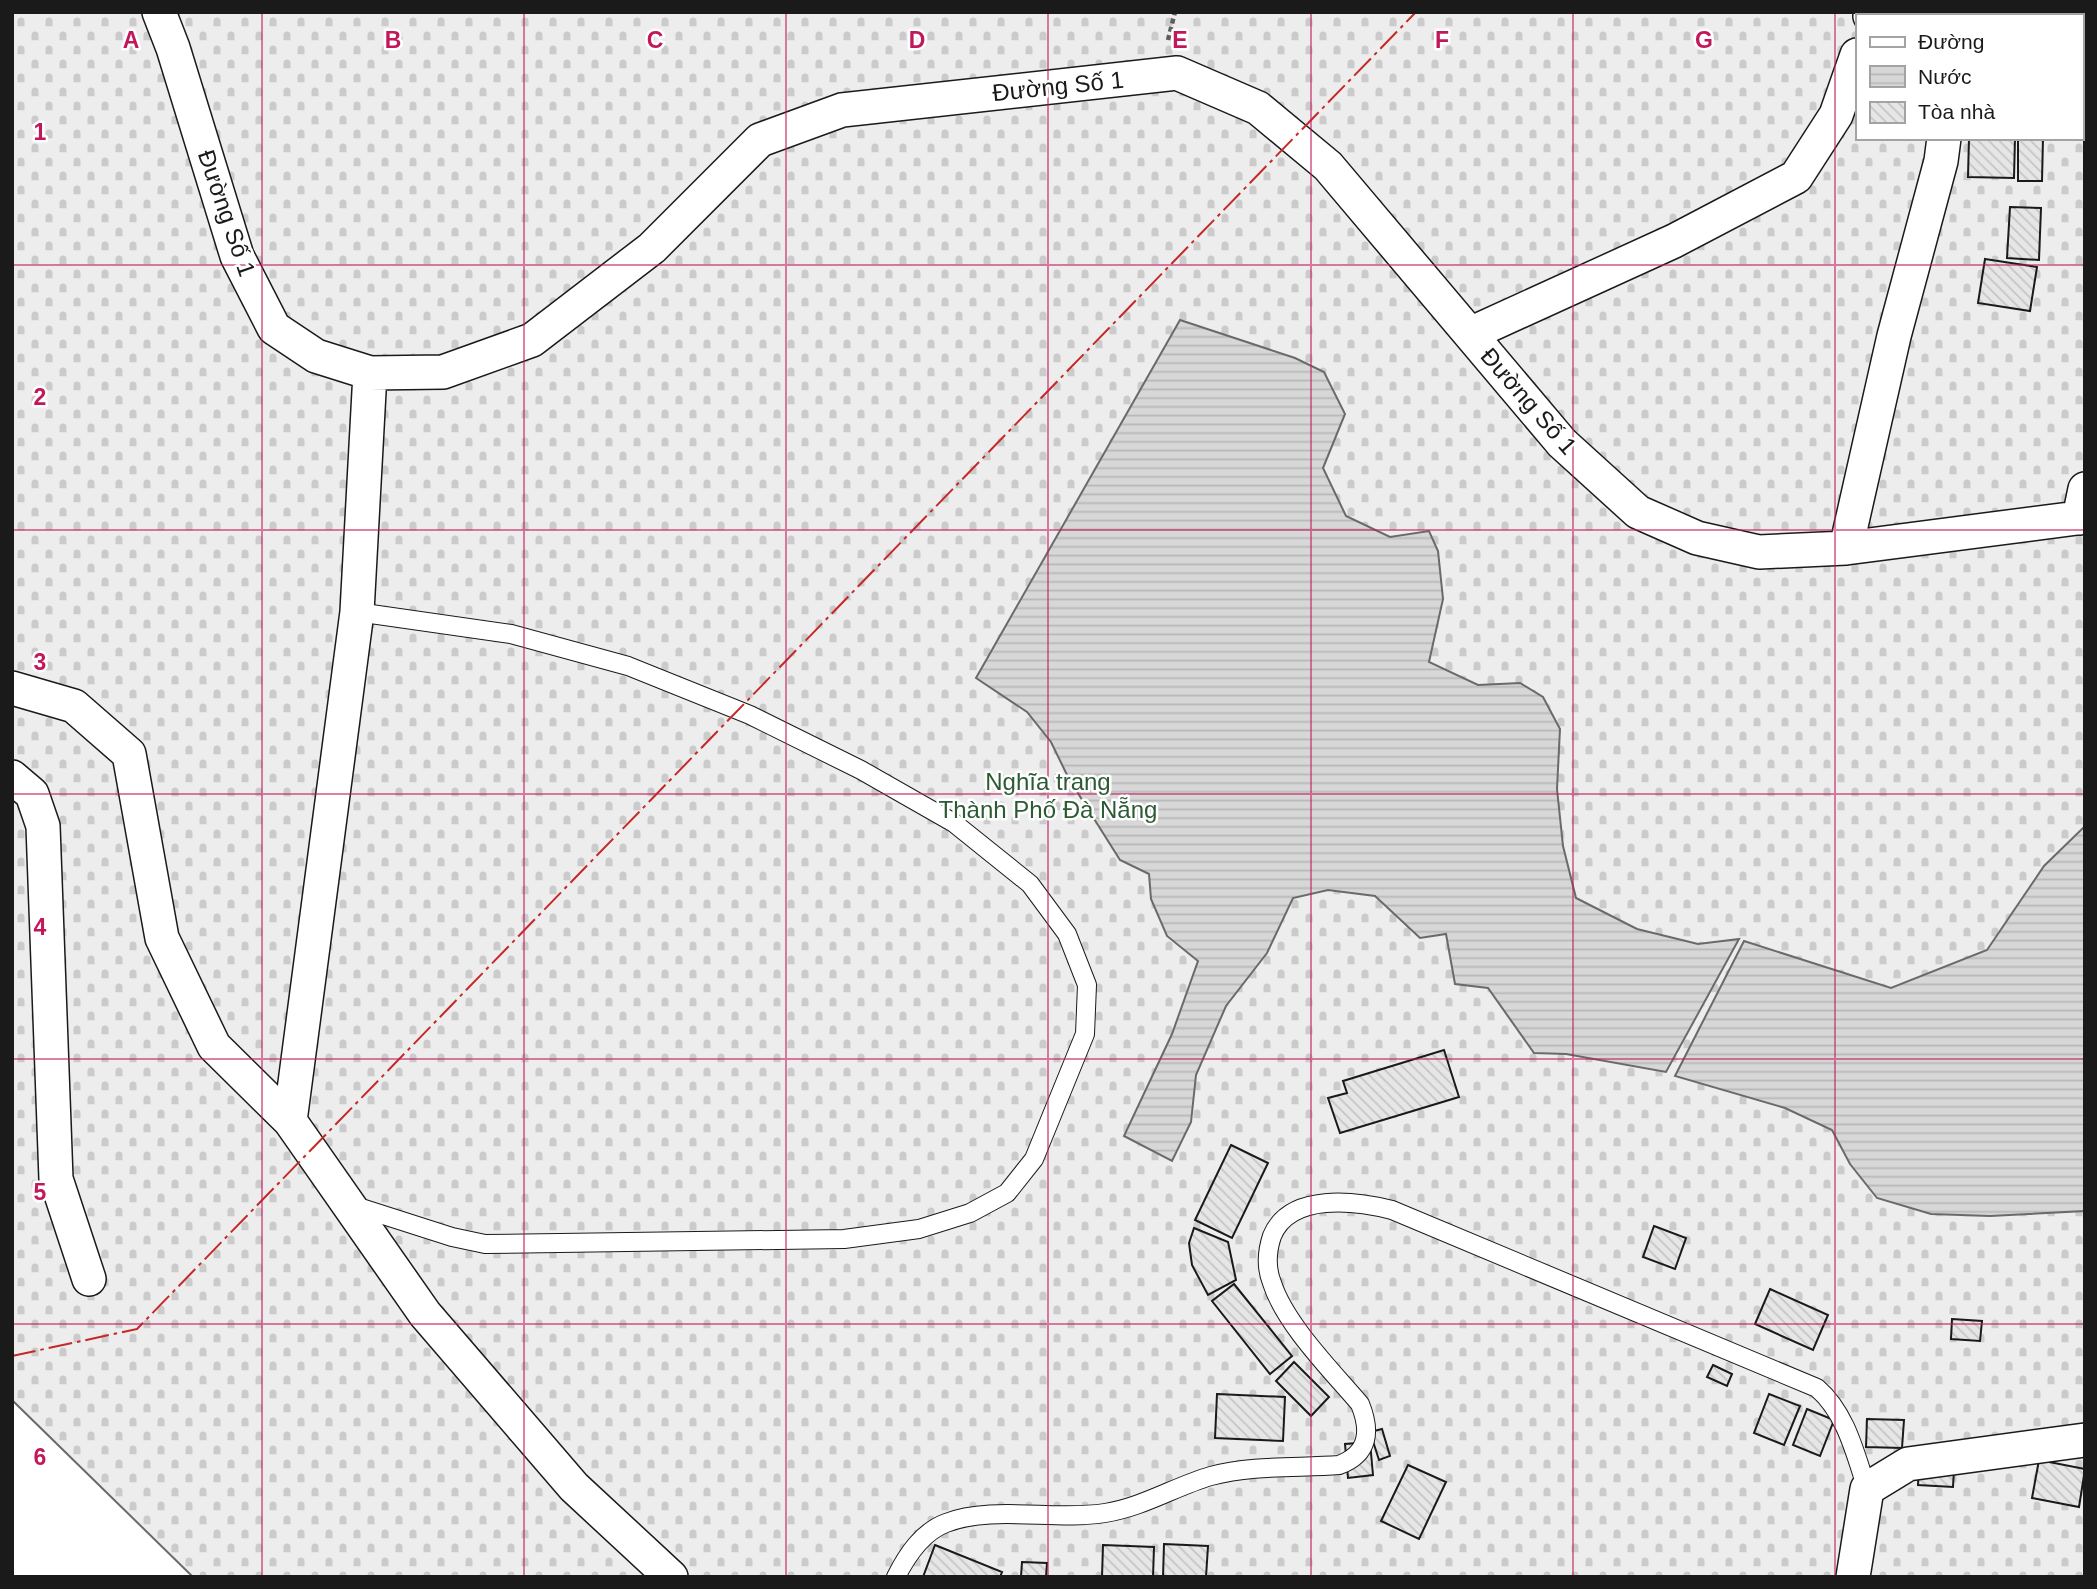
<svg xmlns="http://www.w3.org/2000/svg" width="2097" height="1589" font-family="Arial,sans-serif">
  <style>
    .cemetery { fill: url(#cemetery-stones); stroke: #6a6a6a; stroke-width: 2; fill-rule: evenodd }
    .water { fill: url(#water-rules); stroke: #6a6a6a; stroke-width: 2 }
    .building { fill: url(#building-back-hatch); stroke: #1a1a1a; stroke-width: 2 }
    .lines { fill: none; stroke-linecap: round; stroke-linejoin: round }
    .lane-casing { stroke: #1a1a1a; stroke-width: 20 }
    .street-casing { stroke: #1a1a1a; stroke-width: 36 }
    .path { stroke: #5f5f5f; stroke-width: 4.5; stroke-dasharray: 5 3.5; stroke-linecap: butt }
    .lane { stroke: #fff; stroke-width: 18 }
    .street { stroke: #fff; stroke-width: 33 }
    .power { stroke: #c62828; stroke-width: 2; stroke-dasharray: 24 5 3.5 5; stroke-linecap: butt }
    .grid { fill: none; stroke: #c2185b; stroke-width: 2; stroke-opacity: 0.55 }
    .labels { text-anchor: middle; dominant-baseline: central; stroke-width: 5; stroke-linejoin: round; paint-order: stroke }
    .street-label { font-size: 24px; fill: #1a1a1a; stroke: #fff }
    .park-label { font-size: 24px; fill: #2b5a34; stroke: #fff }
    .grid-label { font-size: 23px; text-anchor: middle; font-weight: bold; fill: #c2185b; stroke: #fff; stroke-width: 5; stroke-linejoin: round; paint-order: stroke }
  </style>
  <defs>
    <pattern id="cemetery-stones" width="16" height="16" patternUnits="userSpaceOnUse" patternTransform="scale(1.75)"><rect width="16" height="16" fill="#ededed"/><path d="M2 7V4a2 2 0 0 1 4 0v3zM10 15v-3a2 2 0 0 1 4 0v3z" fill="#cbcbcb"/></pattern>
    <pattern id="water-rules" width="6" height="5" patternUnits="userSpaceOnUse" patternTransform="scale(1.75)"><rect width="6" height="5" fill="#d7d7d7"/><path d="M0 2.5h6" fill="none" stroke="#b8b8b8"/></pattern>
    <pattern id="building-back-hatch" width="6" height="6" patternUnits="userSpaceOnUse" patternTransform="scale(1.75)"><rect width="6" height="6" fill="#e6e6e6"/><path d="M-1 5l2 2M0 0l6 6M5-1l2 2" fill="none" stroke="#c5c5c5"/></pattern>
  </defs>
  <rect width="100%" height="100%" fill="#fff"/>
  <path class="cemetery" d="M 12,12 L 2085,12 L 2085,1577 L 193,1577 L 12,1400 ZM 1857,16 L 2081,16 L 2081,138 L 1857,138 Z"/>
  <path class="water" d="M 1180,320 L 1295,358 L 1324,372 L 1345,414 L 1323,468 L 1346,516 L 1390,537 L 1429,531 L 1438,551 L 1443,599 L 1429,662 L 1478,685 L 1520,683 L 1543,697 L 1560,729 L 1557,789 L 1563,846 L 1576,898 L 1637,929 L 1698,944 L 1739,939 L 1666,1072 L 1566,1054 L 1534,1053 L 1488,988 L 1455,984 L 1446,934 L 1420,938 L 1375,896 L 1328,890 L 1293,898 L 1267,953 L 1226,1006 L 1196,1075 L 1191,1122 L 1172,1161 L 1124,1136 L 1172,1034 L 1198,961 L 1167,936 L 1151,899 L 1149,874 L 1120,860 L 1069,779 L 1051,742 L 1027,712 L 976,678 Z
    M 2085,826 L 2085,1211 L 1990,1216 L 1931,1214 L 1877,1198 L 1850,1164 L 1832,1130 L 1785,1108 L 1675,1076 L 1744,941 L 1891,988 L 1987,950 L 2044,866 Z"/>
  <path class="building" d="M 1969,138 L 2015,138 L 2014,178 L 1968,177 Z
    M 2018,138 L 2043,138 L 2042,181 L 2018,181 Z
    M 2010,207 L 2041,208 L 2039,260 L 2007,258 Z
    M 1985,259 L 2037,267 L 2030,311 L 1978,303 Z
    M 1444,1050 L 1459,1097 L 1340,1133 L 1328,1098 L 1347,1093 L 1343,1081 Z
    M 1231,1145 L 1268,1163 L 1232,1238 L 1195,1220 Z
    M 1654,1226 L 1686,1238 L 1675,1269 L 1643,1257 Z
    M 1194,1228 L 1228,1242 L 1236,1280 L 1208,1295 L 1192,1265 L 1189,1243 Z
    M 1234,1284 L 1292,1356 L 1270,1374 L 1212,1301 Z
    M 1770,1289 L 1828,1315 L 1813,1350 L 1755,1324 Z
    M 1952,1319 L 1982,1321 L 1980,1341 L 1951,1339 Z
    M 1294,1362 L 1329,1397 L 1311,1416 L 1276,1381 Z
    M 1713,1365 L 1732,1374 L 1727,1386 L 1707,1377 Z
    M 1217,1394 L 1285,1397 L 1283,1441 L 1215,1438 Z
    M 1769,1394 L 1800,1406 L 1784,1445 L 1754,1433 Z
    M 1807,1409 L 1834,1420 L 1820,1456 L 1793,1445 Z
    M 1867,1419 L 1904,1420 L 1902,1448 L 1866,1447 Z
    M 1382,1429 L 1390,1456 L 1379,1460 L 1370,1432 Z
    M 1370,1442 L 1373,1475 L 1348,1478 L 1345,1444 Z
    M 2039,1460 L 2085,1469 L 2079,1507 L 2032,1498 Z
    M 1408,1465 L 1446,1482 L 1419,1539 L 1381,1521 Z
    M 1919,1467 L 1954,1469 L 1953,1487 L 1918,1485 Z
    M 1164,1544 L 1208,1546 L 1206,1577 L 1163,1577 Z
    M 935,1545 L 1002,1572 L 1000,1577 L 923,1577 Z
    M 1103,1545 L 1154,1547 L 1153,1577 L 1102,1577 Z
    M 1022,1562 L 1047,1563 L 1046,1577 L 1021,1577 Z"/>
  <g class="lines">
    <defs>
      <path id="lane" d="M 352,1205 L 452,1237 L 485,1244 L 844,1239 L 919,1229 L 970,1213 L 1007,1193 L 1034,1159 L 1085,1034 L 1087,985 L 1067,934 L 1030,884 L 954,823 L 861,770 L 750,715 L 628,666 L 511,634 L 357,612
        M 896,1577 C 907,1555 922,1532 946,1523 C 991,1505 1056,1521 1105,1513 C 1143,1507 1176,1486 1211,1476 C 1251,1465 1299,1468 1339,1465 C 1369,1454 1371,1431 1360,1404 C 1332,1371 1285,1324 1272,1283 C 1266,1268 1267,1251 1272,1236 C 1290,1192 1356,1201 1392,1210 L 1817,1388 C 1846,1413 1855,1453 1867,1489"/>
      <path id="street" d="M 159,12 L 173,48 L 237,256 L 274,328 L 316,356 L 370,373 L 443,372 L 532,340 L 652,248 L 760,140 L 842,110 L 1177,73 L 1258,108 L 1328,166 L 1562,443 L 1638,512 L 1697,538 L 1759,552 L 1846,548 L 2085,517
        M 1959,12 L 1960,16
        M 1870,16 L 1871,12
        M 1470,334 L 1674,241 L 1796,177 L 1836,115 L 1857,55
        M 2079,518 L 2085,489
        M 1846,548 L 1894,336 L 1941,161 L 1944,138
        M 12,688 L 74,706 L 129,754 L 162,938 L 214,1046 L 290,1121 L 425,1314 L 574,1487 L 671,1577
        M 12,777 L 32,794 L 43,826 L 56,1179 L 89,1279
        M 290,1121 L 357,612 L 370,373
        M 1853,1577 L 1867,1489 L 1908,1464 L 2085,1440"/>
    </defs>
    <use href="#lane" class="lane-casing"/>
    <use href="#street" class="street-casing"/>
    <path class="path" d="M 1168,40 L 1175,12"/>
    <use href="#lane" class="lane"/>
    <use href="#street" class="street"/>
    <path class="power" d="M 12,1356 L 137,1329 L 1416,12"/>
  </g>
  <path class="grid" d="M 262,12 L 262,1577M 524,12 L 524,1577M 786,12 L 786,1577M 1048,12 L 1048,1577M 1311,12 L 1311,1577M 1573,12 L 1573,1577M 1835,12 L 1835,1577M 12,265 L 2085,265M 12,530 L 2085,530M 12,794 L 2085,794M 12,1059 L 2085,1059M 12,1324 L 2085,1324"/>
  <g class="labels">
    <g class="street-label">
      <text transform="translate(1058 86) rotate(-6)">Đường Số 1</text>
      <text transform="translate(227 213) rotate(71)">Đường Số 1</text>
      <text transform="translate(1529 401) rotate(49)">Đường Số 1</text>
    </g>
    <g class="park-label">
      <text x="1048" y="781">Nghĩa trang<tspan x="1048" dy="28">Thành Phố Đà Nẵng</tspan></text>
    </g>
  </g>
  <g class="grid-label">
    <text x="131" y="48">A</text>
    <text x="393" y="48">B</text>
    <text x="655" y="48">C</text>
    <text x="917" y="48">D</text>
    <text x="1180" y="48">E</text>
    <text x="1442" y="48">F</text>
    <text x="1704" y="48">G</text>
    <text x="40" y="140">1</text>
    <text x="40" y="405">2</text>
    <text x="40" y="670">3</text>
    <text x="40" y="935">4</text>
    <text x="40" y="1200">5</text>
    <text x="40" y="1465">6</text>
  </g>
  <rect width="2097" height="1589" fill="none" stroke="#1a1a1a" stroke-width="28"/>
  <rect x="1856" y="14" width="228" height="126" fill="#ffffff" stroke="#a3a3a3" stroke-width="2"/>
  <rect x="1870" y="37" width="35" height="10" fill="#ffffff" stroke="#a3a3a3" stroke-width="2"/>
  <text x="1918" y="49" font-size="21" fill="#1a1a1a">Đường</text>
  <rect x="1870" y="66" width="35" height="21" fill="url(#water-rules)" stroke="#a3a3a3" stroke-width="2"/>
  <text x="1918" y="84" font-size="21" fill="#1a1a1a">Nước</text>
  <rect x="1870" y="102" width="35" height="21" fill="url(#building-back-hatch)" stroke="#a3a3a3" stroke-width="2"/>
  <text x="1918" y="119" font-size="21" fill="#1a1a1a">Tòa nhà</text>
</svg>
